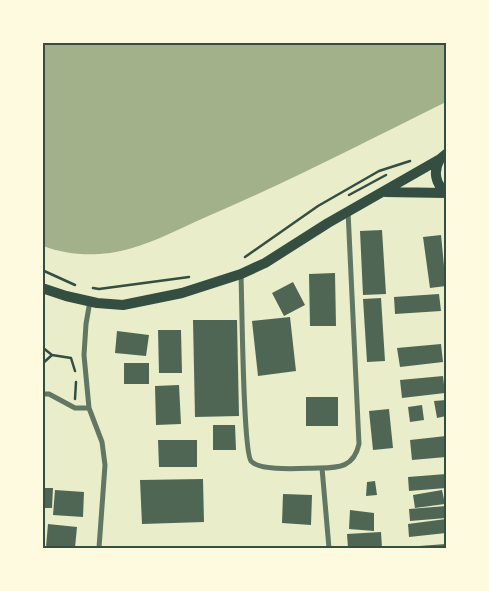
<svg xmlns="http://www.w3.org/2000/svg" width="489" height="591" font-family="'Asap Condensed',sans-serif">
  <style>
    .water { fill: #a3b18a }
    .building { fill: #4f6655 }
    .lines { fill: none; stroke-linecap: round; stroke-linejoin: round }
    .path { stroke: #344e41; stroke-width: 2.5 }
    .minor { stroke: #617663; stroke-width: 5 }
    .secondary { stroke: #344e41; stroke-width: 10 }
    .neatline { fill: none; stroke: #344e41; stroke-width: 2 }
  </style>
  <rect width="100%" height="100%" fill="#e9edc9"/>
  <path class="water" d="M 42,43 L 446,43 L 446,102 C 367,141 288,182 206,217 C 177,230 141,249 110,253 C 86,256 65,254 43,246 Z"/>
  <path class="building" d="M 382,230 L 386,294 L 363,295 L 360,231 Z
    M 441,235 L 446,286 L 430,288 L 423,237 Z
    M 335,273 L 336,326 L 310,326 L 309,274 Z
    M 293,282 L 305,305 L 284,316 L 272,293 Z
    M 439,294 L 441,311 L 395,314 L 394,297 Z
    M 381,298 L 385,361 L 367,362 L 363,299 Z
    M 290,317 L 296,371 L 258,376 L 252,321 Z
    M 193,320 L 237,320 L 239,416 L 195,417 Z
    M 158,330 L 181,330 L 182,373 L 159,373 Z
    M 117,331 L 149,335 L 146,356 L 115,353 Z
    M 441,344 L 443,362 L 400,367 L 397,348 Z
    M 124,363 L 149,363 L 149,384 L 124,384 Z
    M 443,376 L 445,393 L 402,398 L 400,380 Z
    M 179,385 L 181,424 L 156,425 L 155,386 Z
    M 306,397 L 338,397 L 338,426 L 306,426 Z
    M 446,400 L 446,416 L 437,418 L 434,401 Z
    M 422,405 L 424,420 L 410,422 L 408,407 Z
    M 389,409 L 393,448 L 373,450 L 369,411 Z
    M 213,425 L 235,425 L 236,450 L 213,450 Z
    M 446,436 L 446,457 L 412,460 L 410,440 Z
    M 158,440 L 197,440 L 197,467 L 159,467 Z
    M 446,474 L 446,488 L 409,491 L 408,477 Z
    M 203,479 L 204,522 L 142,524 L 140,480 Z
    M 375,481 L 377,495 L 366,496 L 367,482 Z
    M 42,488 L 53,488 L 52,508 L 42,508 Z
    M 55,490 L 84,492 L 83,517 L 53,515 Z
    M 442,490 L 445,504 L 415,508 L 413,495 Z
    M 283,494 L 312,495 L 311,525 L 282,523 Z
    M 446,506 L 446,518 L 410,521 L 409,509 Z
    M 350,510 L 374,513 L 374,531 L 349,529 Z
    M 446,519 L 446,533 L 409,537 L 408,524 Z
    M 48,524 L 77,527 L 75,548 L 46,547 Z
    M 381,532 L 382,548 L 348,548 L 347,534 Z
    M 446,544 L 446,548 L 419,548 L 419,546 Z"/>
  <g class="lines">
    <path class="path" d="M 349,195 L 386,175
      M 245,257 L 318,206 L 379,171 L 410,161
      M 42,270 L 75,285
      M 93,288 L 99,289 L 189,277
      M 42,347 L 52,355 L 42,364
      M 52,355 L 71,358 L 75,371
      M 75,399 L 76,382"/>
    <path class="minor" d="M 241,275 C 242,300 243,451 251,461 C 260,472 305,468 319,468 C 339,468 354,467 359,444 L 348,211
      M 90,301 L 86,324 L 84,355 L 89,408 L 102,442 L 105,465 L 99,548
      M 42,394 L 49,394 L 75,408 L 89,408
      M 322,468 L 329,548"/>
    <path class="secondary" d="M 440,159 C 433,171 435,184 446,192
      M 385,192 L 446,193
      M 42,288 L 66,296 L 97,303 L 123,305 L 182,293 L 241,274 L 265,263 L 328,223 L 440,159 L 446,154"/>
  </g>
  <rect width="489" height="591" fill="none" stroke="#fefae0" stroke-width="88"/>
  <rect x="44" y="44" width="401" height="503" class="neatline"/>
</svg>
